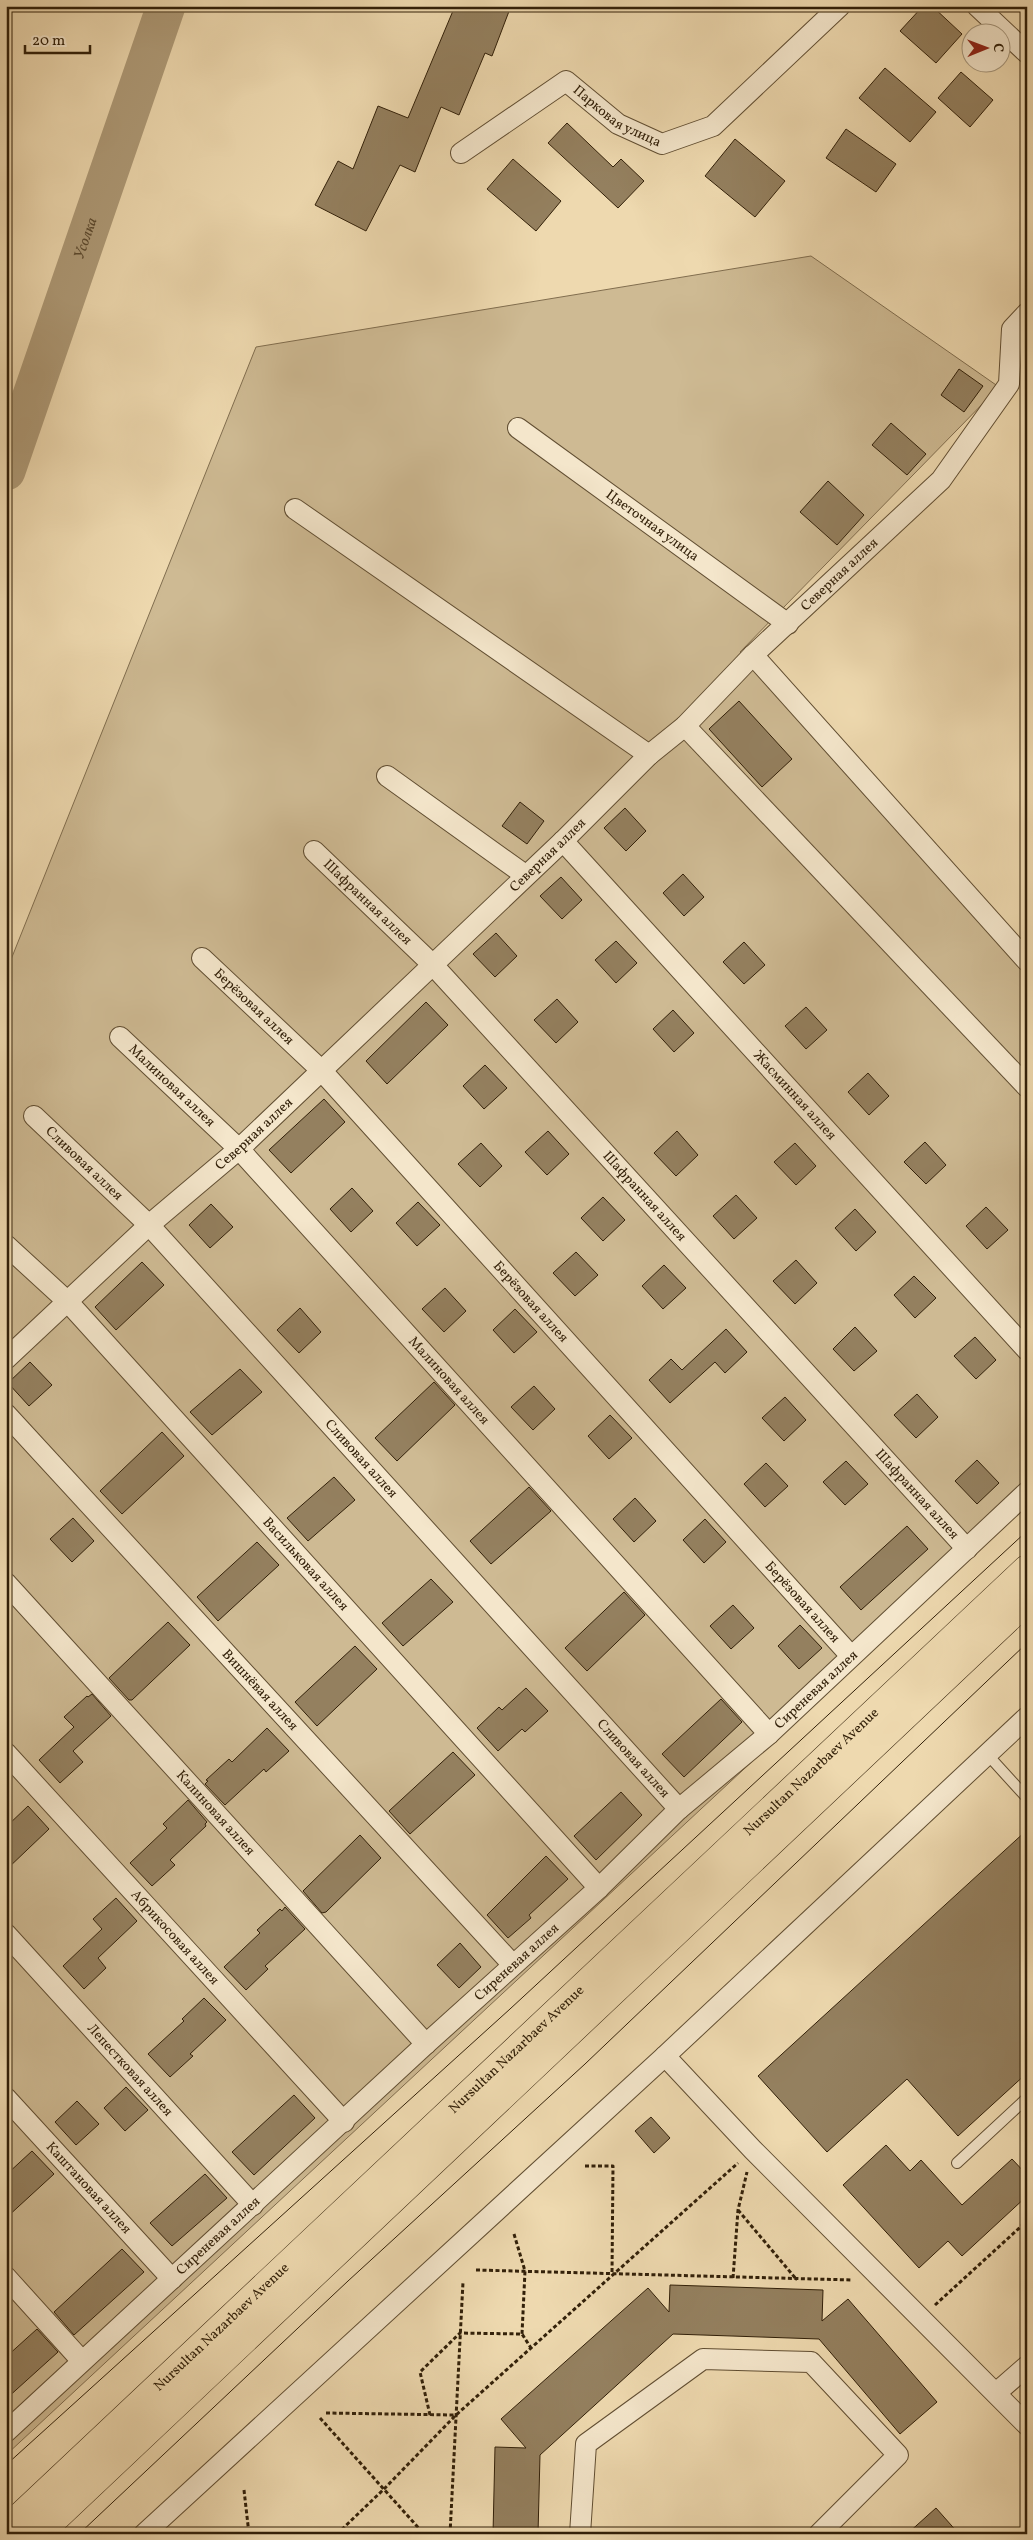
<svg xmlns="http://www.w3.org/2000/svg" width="1033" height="2540" font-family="Vollkorn,serif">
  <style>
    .green { fill: #ceba93; stroke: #806d4e }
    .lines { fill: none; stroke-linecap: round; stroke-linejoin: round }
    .river { stroke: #ae9a77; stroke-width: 39 }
    .building { fill: #94805f; stroke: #322009 }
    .service-casing { stroke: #614e32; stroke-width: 12 }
    .minor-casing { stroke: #614e32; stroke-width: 22 }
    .primary-casing { stroke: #322009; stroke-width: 29 }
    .path { stroke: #322009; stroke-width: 3; stroke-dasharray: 4 2.5; stroke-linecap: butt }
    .service { stroke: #f4e6cb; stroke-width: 10 }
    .minor { stroke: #f4e6cb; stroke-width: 20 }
    .primary { stroke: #eed9af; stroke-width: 28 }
    .tram { stroke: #322009; stroke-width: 1 }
    .labels { text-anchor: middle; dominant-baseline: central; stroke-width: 4; stroke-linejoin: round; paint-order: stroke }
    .street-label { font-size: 14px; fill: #322009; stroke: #f4e6cb }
    .water-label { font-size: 15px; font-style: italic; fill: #5d4b30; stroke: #f4e6cb }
  </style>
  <rect width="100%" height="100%" fill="#eed9af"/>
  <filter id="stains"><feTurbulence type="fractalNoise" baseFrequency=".004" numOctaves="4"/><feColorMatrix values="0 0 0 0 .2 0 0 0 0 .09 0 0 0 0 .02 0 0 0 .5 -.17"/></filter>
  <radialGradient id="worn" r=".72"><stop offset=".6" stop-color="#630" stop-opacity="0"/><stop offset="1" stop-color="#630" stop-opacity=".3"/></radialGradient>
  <path class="green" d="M 811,256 L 999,387 L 740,652 L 1027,970 L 1027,1506 L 6,2455 L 6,972 L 256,347 Z"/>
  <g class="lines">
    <path class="river" id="s1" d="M 6,471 L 166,6"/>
  </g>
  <path class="building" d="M 455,6 L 511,6 L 492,56 L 485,53 L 459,115 L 441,107 L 415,172 L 400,165 L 366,231 L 315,205 L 338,161 L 353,169 L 378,106 L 408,118 Z
    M 923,6 L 932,6 L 962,34 L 936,63 L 900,31 Z
    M 885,68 L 936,112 L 910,142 L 859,98 Z
    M 961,72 L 993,100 L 970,127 L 938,98 Z
    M 567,123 L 613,167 L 621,159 L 644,181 L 618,208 L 548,143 Z
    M 846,129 L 896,164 L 876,192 L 826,158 Z
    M 735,139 L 785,181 L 755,217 L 705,176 Z
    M 513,159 L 561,201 L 536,231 L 487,189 Z
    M 959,369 L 983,386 L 964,412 L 941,395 Z
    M 891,423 L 926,454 L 907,475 L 872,445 Z
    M 828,481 L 864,515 L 837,545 L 800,512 Z
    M 739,701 L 792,759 L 762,787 L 709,729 Z
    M 520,802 L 544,821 L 527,844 L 502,826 Z
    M 625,808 L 646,831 L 626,851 L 604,828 Z
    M 683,874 L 704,897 L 684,916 L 663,893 Z
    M 561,877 L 582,900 L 562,919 L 540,896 Z
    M 496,933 L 517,956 L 495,977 L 473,954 Z
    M 616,941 L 637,963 L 616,983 L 595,960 Z
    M 744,942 L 765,965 L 744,984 L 723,962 Z
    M 557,999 L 578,1022 L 556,1043 L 534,1020 Z
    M 426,1002 L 448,1025 L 387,1084 L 366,1061 Z
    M 806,1007 L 827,1030 L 806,1049 L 785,1026 Z
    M 673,1010 L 694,1033 L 674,1052 L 653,1029 Z
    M 485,1065 L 507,1088 L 484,1109 L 463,1086 Z
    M 868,1073 L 889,1096 L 869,1115 L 848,1092 Z
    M 324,1099 L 345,1122 L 291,1173 L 269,1150 Z
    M 548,1131 L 569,1154 L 547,1175 L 525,1152 Z
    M 677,1131 L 698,1155 L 676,1176 L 654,1153 Z
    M 925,1142 L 946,1165 L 926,1184 L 904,1162 Z
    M 481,1143 L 502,1166 L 480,1187 L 458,1164 Z
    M 795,1143 L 816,1166 L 796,1185 L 774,1162 Z
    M 352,1188 L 373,1211 L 351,1232 L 330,1209 Z
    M 736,1195 L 757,1218 L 734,1239 L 713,1216 Z
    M 603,1197 L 625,1220 L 603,1241 L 581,1218 Z
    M 418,1202 L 440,1225 L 417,1246 L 396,1223 Z
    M 211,1204 L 233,1227 L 210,1248 L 189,1225 Z
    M 986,1207 L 1008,1230 L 987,1249 L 966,1226 Z
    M 855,1209 L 876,1232 L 856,1251 L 835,1228 Z
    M 576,1252 L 598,1275 L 575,1296 L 553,1273 Z
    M 796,1260 L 817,1283 L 795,1304 L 773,1281 Z
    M 142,1262 L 164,1285 L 116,1330 L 95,1307 Z
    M 664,1265 L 686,1288 L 663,1309 L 642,1286 Z
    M 914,1276 L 936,1298 L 915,1318 L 894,1295 Z
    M 445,1288 L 466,1311 L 444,1332 L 422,1309 Z
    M 300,1308 L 321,1332 L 299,1353 L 277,1330 Z
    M 515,1309 L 537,1332 L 514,1353 L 493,1330 Z
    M 855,1327 L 877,1351 L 854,1371 L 833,1349 Z
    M 726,1329 L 747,1352 L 725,1373 L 715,1362 L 670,1403 L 649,1380 L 671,1359 L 682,1370 Z
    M 975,1337 L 996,1360 L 976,1379 L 954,1356 Z
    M 30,1362 L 52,1385 L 29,1406 L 8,1383 Z
    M 240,1369 L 262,1392 L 212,1435 L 190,1412 Z
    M 434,1382 L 455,1405 L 397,1461 L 375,1438 Z
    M 534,1386 L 555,1409 L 533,1430 L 511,1407 Z
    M 917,1394 L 938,1417 L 916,1438 L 894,1415 Z
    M 785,1397 L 806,1420 L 784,1441 L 762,1418 Z
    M 610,1415 L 632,1438 L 609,1459 L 588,1436 Z
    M 162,1432 L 184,1456 L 122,1514 L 100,1491 Z
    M 977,1460 L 999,1483 L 977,1504 L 955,1481 Z
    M 846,1461 L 868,1484 L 845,1505 L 823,1482 Z
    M 766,1463 L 788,1486 L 765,1507 L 744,1484 Z
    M 334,1477 L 355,1500 L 308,1541 L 287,1518 Z
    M 529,1487 L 551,1511 L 491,1564 L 470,1541 Z
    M 635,1498 L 656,1521 L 634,1542 L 613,1519 Z
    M 73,1518 L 94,1541 L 72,1562 L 50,1539 Z
    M 705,1519 L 726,1542 L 704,1563 L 683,1540 Z
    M 907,1526 L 928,1549 L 861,1610 L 840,1587 Z
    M 257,1542 L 279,1565 L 218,1621 L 197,1597 Z
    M 431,1579 L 453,1602 L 403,1646 L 382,1623 Z
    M 624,1592 L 645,1615 L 587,1671 L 565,1648 Z
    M 733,1605 L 754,1628 L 731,1649 L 710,1626 Z
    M 168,1622 L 190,1645 L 132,1700 L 129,1700 L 109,1678 Z
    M 800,1625 L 822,1648 L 799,1669 L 778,1646 Z
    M 355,1646 L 377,1669 L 317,1726 L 295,1702 Z
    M 526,1688 L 548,1711 L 525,1732 L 522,1729 L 498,1751 L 477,1728 L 499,1707 L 502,1710 Z
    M 92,1694 L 111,1716 L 73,1751 L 83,1762 L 60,1783 L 39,1760 L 74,1727 L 64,1717 L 87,1696 L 88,1697 Z
    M 721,1699 L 742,1722 L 684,1777 L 662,1754 Z
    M 267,1728 L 289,1751 L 266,1772 L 264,1769 L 225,1805 L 205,1784 L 208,1781 L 206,1780 L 229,1759 L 232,1762 Z
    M 453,1752 L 475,1775 L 410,1834 L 389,1811 Z
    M 621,1792 L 642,1815 L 596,1860 L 574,1836 Z
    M 188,1800 L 207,1822 L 205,1824 L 206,1826 L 170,1860 L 175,1865 L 152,1886 L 130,1863 L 167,1828 L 163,1824 Z
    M 28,1806 L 49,1829 L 6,1870 L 6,1827 Z
    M 1027,1830 L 1027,2073 L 958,2136 L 907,2079 L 827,2152 L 758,2076 Z
    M 360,1835 L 381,1858 L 326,1912 L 322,1913 L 303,1891 Z
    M 546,1856 L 568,1879 L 529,1915 L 531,1918 L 508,1938 L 487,1915 Z
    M 116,1898 L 137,1921 L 98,1958 L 106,1968 L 84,1989 L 63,1966 L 102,1929 L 93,1919 Z
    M 285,1907 L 305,1929 L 265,1966 L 268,1969 L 246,1990 L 224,1967 L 260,1933 L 257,1930 L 280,1909 L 282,1911 Z
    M 460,1943 L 481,1967 L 459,1988 L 437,1965 Z
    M 204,1998 L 226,2020 L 190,2054 L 193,2056 L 170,2077 L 148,2054 L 184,2021 L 182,2019 Z
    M 126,2087 L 148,2110 L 125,2131 L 104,2108 Z
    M 294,2095 L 315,2118 L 254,2175 L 232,2152 Z
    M 77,2101 L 99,2124 L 76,2145 L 55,2122 Z
    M 651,2117 L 670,2138 L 654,2153 L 635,2131 Z
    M 886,2145 L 910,2171 L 921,2160 L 962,2205 L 1012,2159 L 1027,2175 L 1027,2196 L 962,2256 L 948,2241 L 919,2268 L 843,2185 Z
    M 32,2151 L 54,2174 L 6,2218 L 6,2175 Z
    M 205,2174 L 227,2198 L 172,2246 L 150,2223 Z
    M 122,2249 L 144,2272 L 74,2335 L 54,2312 Z
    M 670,2285 L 823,2290 L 822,2321 L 848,2299 L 937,2402 L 900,2434 L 819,2339 L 673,2334 L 540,2455 L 538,2534 L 493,2534 L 495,2447 L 526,2448 L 501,2419 L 648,2288 L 669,2312 Z
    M 37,2329 L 58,2352 L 6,2399 L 6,2357 Z
    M 936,2508 L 959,2534 L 907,2534 Z"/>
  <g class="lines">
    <defs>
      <path id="service" d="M 987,1754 L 1027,1798
        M 957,2163 L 1027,2098"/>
      <g id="minor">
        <path d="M 977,6 L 1027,53"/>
        <path id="s2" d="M 461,153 L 566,81 L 618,124 L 662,144 L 713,126 L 840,6"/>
        <path id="s3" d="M 518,428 L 788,624"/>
        <path d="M 295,509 L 649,755"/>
        <path d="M 753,655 L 1027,961"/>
        <path d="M 685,726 L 1027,1087"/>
        <path d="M 387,776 L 525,875"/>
        <path id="s4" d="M 563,841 L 1027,1350"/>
        <path id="s5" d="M 314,851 L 433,965 L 967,1549"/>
        <path id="s6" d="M 202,958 L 321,1070 L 851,1656"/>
        <path id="s7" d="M 120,1037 L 239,1149 L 769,1734"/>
        <path id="s8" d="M 34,1116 L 149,1225 L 679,1809"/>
        <path id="s9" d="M 6,1245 L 68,1302 L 599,1888"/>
        <path id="s10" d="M 6,1359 L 149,1225 L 239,1149 L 563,841 L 649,755 L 685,726 L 753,655 L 941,480 L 1009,384 L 1012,329 L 1027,313"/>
        <path id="s11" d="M 6,1414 L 513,1965"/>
        <path id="s12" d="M 6,1583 L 426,2044"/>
        <path id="s13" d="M 6,1753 L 344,2122"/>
        <path id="s14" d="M 6,1934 L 253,2205"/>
        <path d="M 665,2056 L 753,2150 L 1027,2425"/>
        <path id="s15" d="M 6,2098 L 172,2279"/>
        <path d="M 6,2277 L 81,2360"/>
        <path d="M 996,2393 L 1027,2366"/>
        <path id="s16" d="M 6,2432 L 426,2044 L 599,1888 L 679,1809 L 769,1734 L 1027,1492"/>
        <path d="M 144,2534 L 665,2056 L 1027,1717"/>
        <path d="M 580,2534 L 586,2444 L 703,2359 L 811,2362 L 898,2455 L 819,2534"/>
      </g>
      <g id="primary">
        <path id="s17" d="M 6,2530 L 1027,1569"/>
        <path d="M 38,2534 L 1027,1600"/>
      </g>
    </defs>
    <use href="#service" class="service-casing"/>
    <use href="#minor" class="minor-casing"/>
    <use href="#primary" class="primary-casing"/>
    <path class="path" d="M 585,2166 L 613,2166 L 612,2274
      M 738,2210 L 797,2280
      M 514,2234 L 525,2271 L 522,2334
      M 476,2270 L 852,2280
      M 733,2278 L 738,2210 L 747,2172
      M 935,2305 L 1027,2221
      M 326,2413 L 455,2415
      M 430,2415 L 420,2372 L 460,2333 L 522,2334 L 531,2348
      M 320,2418 L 424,2534
      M 244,2490 L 249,2534
      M 337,2534 L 384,2489 L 456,2415 L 738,2163
      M 450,2534 L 463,2282"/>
    <use href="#service" class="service"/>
    <use href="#minor" class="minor"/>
    <use href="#primary" class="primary"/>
    <path class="tram" d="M 6,2465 L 510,2009 L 1027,1531
      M 79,2534 L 348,2281 L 585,2064 L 1027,1643"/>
  </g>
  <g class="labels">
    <g class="street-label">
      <text stroke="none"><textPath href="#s2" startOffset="190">Парковая улица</textPath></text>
      <text stroke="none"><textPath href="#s3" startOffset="166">Цветочная улица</textPath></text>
      <text stroke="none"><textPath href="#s10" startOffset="1145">Северная аллея</textPath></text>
      <text stroke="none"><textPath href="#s10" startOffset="740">Северная аллея</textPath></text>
      <text stroke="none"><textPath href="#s5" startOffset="74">Шафранная аллея</textPath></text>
      <text stroke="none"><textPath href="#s6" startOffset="71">Берёзовая аллея</textPath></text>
      <text stroke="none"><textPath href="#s7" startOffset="71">Малиновая аллея</textPath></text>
      <text stroke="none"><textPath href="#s4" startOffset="344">Жасминная аллея</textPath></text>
      <text stroke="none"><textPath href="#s10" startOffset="335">Северная аллея</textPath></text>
      <text stroke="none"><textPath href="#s8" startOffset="69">Сливовая аллея</textPath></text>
      <text stroke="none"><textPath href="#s5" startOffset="478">Шафранная аллея</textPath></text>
      <text stroke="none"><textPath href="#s6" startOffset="476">Берёзовая аллея</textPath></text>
      <text stroke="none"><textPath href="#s7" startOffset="476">Малиновая аллея</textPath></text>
      <text stroke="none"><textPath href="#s8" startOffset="474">Сливовая аллея</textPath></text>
      <text stroke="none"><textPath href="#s5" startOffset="882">Шафранная аллея</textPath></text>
      <text stroke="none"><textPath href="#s9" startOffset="438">Васильковая аллея</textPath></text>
      <text stroke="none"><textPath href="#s6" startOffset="881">Берёзовая аллея</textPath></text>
      <text stroke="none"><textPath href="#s16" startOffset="1099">Сиреневая аллея</textPath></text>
      <text stroke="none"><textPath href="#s11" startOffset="375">Вишнёвая аллея</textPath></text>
      <text stroke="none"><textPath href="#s8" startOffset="879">Сливовая аллея</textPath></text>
      <text stroke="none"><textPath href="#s17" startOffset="1106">Nursultan Nazarbaev Avenue</textPath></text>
      <text stroke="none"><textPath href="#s12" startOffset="311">Калиновая аллея</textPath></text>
      <text stroke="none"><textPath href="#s13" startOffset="250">Абрикосовая аллея</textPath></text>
      <text stroke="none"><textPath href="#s16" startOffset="694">Сиреневая аллея</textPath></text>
      <text stroke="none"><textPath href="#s17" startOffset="701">Nursultan Nazarbaev Avenue</textPath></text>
      <text stroke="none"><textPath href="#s14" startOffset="184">Лепестковая аллея</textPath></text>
      <text stroke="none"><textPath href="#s15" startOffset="122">Каштановая аллея</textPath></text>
      <text stroke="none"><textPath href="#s16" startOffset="289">Сиреневая аллея</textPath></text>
      <text stroke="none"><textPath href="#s17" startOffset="296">Nursultan Nazarbaev Avenue</textPath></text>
    </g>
    <g class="water-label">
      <text stroke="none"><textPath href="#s1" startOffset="246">Усолка</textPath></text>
    </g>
  </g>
  <rect width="1033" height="2540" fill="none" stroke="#eed9af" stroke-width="25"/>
  <rect x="8" y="8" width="1018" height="2525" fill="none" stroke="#322009" stroke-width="2.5"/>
  <rect x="12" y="12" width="1008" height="2515" fill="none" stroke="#322009"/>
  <g transform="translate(986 48) rotate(89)"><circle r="24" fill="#f4e6cb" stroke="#a6977d"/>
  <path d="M0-4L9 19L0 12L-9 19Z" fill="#8f2418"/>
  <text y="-8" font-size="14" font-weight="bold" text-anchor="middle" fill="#322009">С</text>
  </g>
  <path d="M25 45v8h65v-8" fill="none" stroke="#322009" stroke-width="2.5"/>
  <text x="32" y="45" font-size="15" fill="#322009" stroke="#f4e6cb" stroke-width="4" paint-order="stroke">20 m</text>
  <rect width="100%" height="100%" filter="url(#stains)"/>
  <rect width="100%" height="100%" fill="url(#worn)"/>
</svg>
